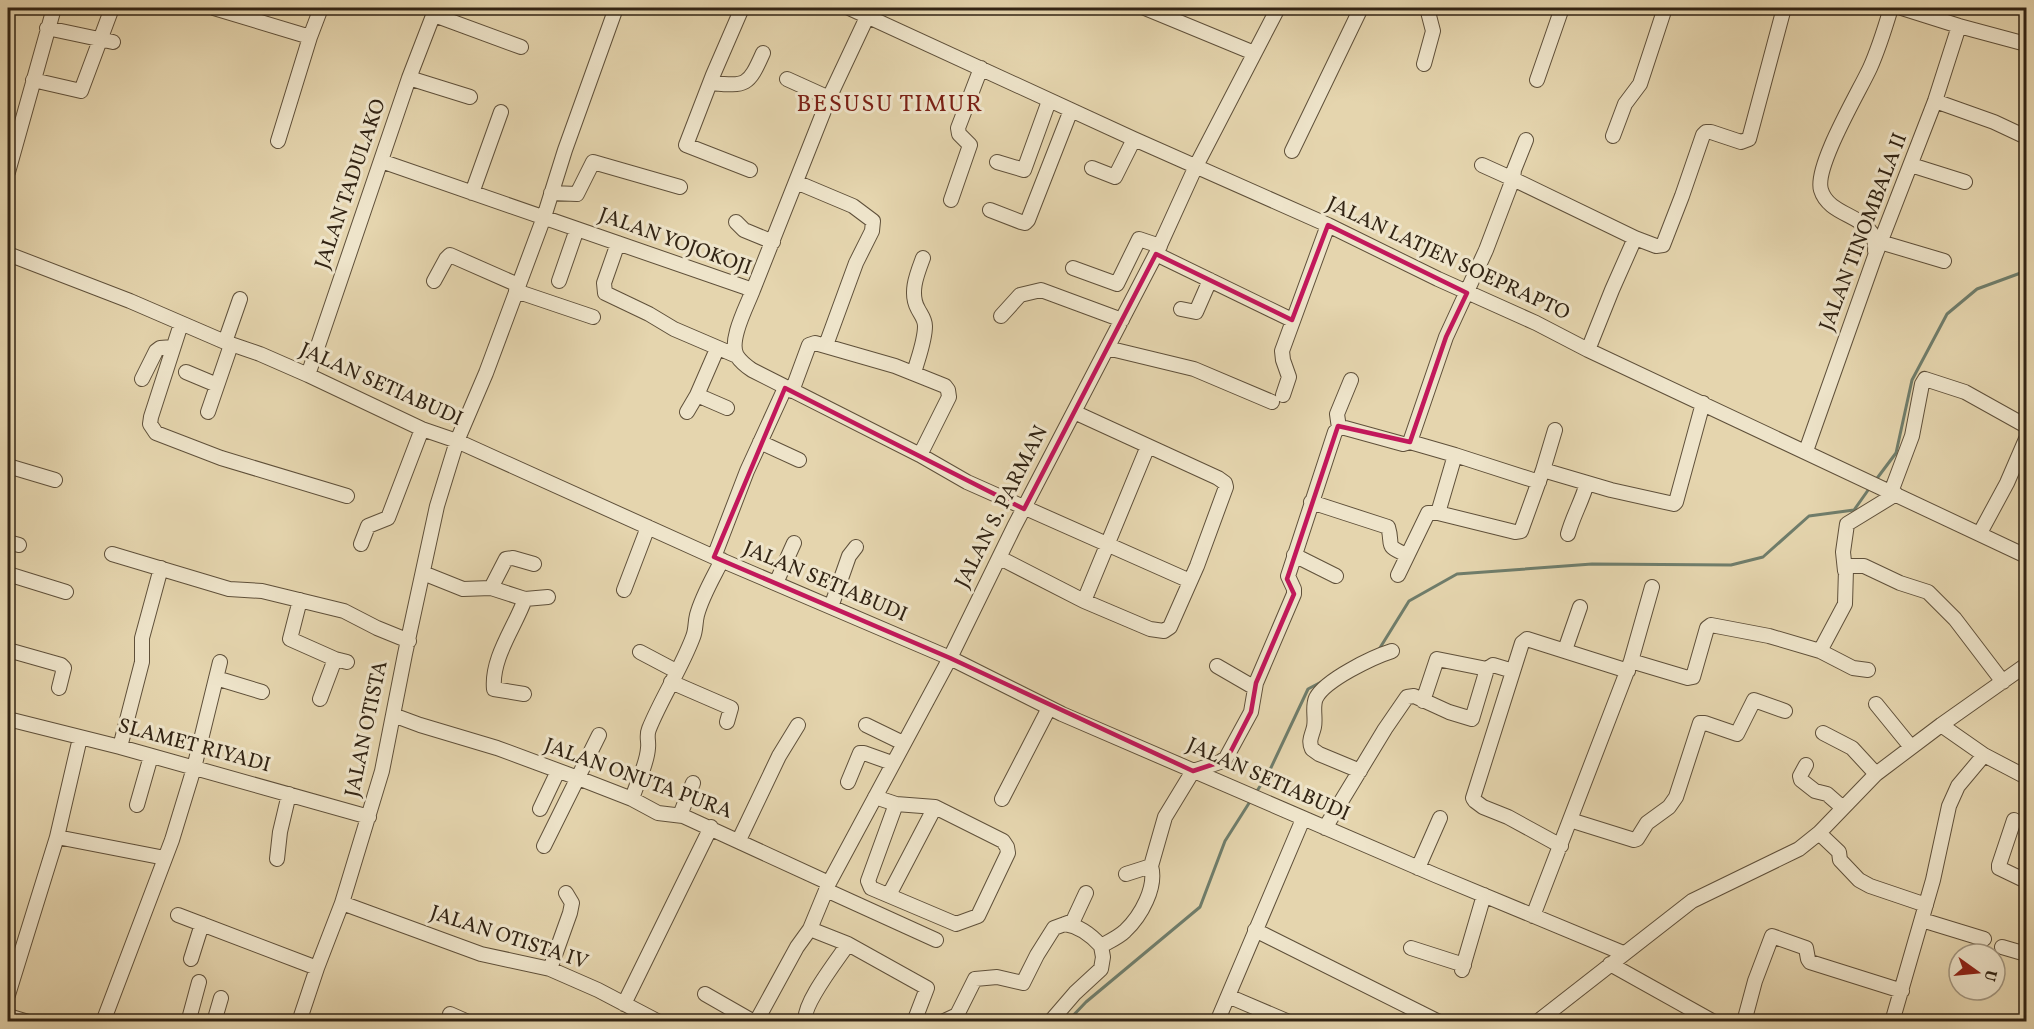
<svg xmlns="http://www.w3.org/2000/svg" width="2034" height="1029" font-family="Vollkorn,serif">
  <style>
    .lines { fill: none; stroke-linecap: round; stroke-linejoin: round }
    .stream { stroke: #6f7d6b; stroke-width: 3 }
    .minor-casing { stroke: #5f503a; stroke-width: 16 }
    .minor { stroke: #eee4ca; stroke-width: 14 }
    .marked { fill: none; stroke: #c2185b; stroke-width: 4.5; stroke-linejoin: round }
    .labels { text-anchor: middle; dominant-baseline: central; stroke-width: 6; stroke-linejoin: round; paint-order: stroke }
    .street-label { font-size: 21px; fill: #322414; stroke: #eee4ca }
    .quarter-label { font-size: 24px; letter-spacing: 1.5px; fill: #7a1f14; stroke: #eee4ca }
  </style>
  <rect width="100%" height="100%" fill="#e5d5ae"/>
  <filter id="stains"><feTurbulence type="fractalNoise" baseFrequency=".00333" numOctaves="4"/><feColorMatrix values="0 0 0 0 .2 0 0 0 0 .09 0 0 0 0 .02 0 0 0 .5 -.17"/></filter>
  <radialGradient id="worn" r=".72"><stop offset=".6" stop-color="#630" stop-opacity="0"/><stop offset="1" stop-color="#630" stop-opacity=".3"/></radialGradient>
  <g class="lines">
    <path class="stream" d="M 1875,481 L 1896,453 L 1912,380 L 1947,314 L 1977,289 L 2026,271
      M 1378,651 L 1409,601 L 1457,574 L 1592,564 L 1731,565 L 1763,557 L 1809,516 L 1854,510 L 1871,486
      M 1255,794 L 1268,774 L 1308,689 L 1325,680
      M 1067,1022 L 1086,1002 L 1200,907 L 1225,841 L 1251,800"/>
    <defs>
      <path id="minor" d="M 214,8 L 310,37 L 278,141
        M 742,8 L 713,75 L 686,145 L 750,170
        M 849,8 L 1134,139 L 1328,225 L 1438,279 L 1536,323 L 1588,350 L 2026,556
        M 1145,8 L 1254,53
        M 1902,8 L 1959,26 L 2026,44
        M 434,15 L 521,47
        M 47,28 L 113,42
        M 310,37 L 321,8
        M 1424,64 L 1433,31 L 1427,8
        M 409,78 L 470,97
        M 787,79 L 829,98
        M 33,80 L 81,91 L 112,8
        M 1537,80 L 1562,8
        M 710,83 C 746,86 748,87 763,53
        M 1935,101 L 1994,122 L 2026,137
        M 1613,136 L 1625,104 L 1640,84 L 1665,8
        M 1292,151 L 1361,8
        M 381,161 L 753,290 C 747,306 728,341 737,356 C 741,362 746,366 752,370 L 920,455 L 967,482 L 1190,581
        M 997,162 L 1024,170 L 1049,101
        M 1482,165 L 1513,179 L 1514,170 L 1526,140
        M 1911,165 L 1965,182
        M 1092,168 L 1115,177 L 1134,139
        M 8,172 L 54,8
        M 796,182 L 853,206 L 873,221 L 872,231 L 856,263 L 826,345
        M 472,193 L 501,112
        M 551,193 L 577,194 L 593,162 L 680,187
        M 951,200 L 970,145 L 959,134 L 958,128 L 981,68
        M 990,210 L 1021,222 L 1025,223 L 1028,220 L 1071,110
        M 736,222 L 744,230 L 773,242
        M 1880,242 L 1944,261
        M 618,243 L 604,283 L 605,293 L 649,314 L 674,329 L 737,356
        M 1875,251 C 1878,213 1830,220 1821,190 C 1814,167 1859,92 1870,68 C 1879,48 1885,28 1891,8
        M 8,254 L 130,301 L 225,342 L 260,354 L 308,375 L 422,429 L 457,441 L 714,557 L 950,658 L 1062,714 L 1435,875 L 1623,953
        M 1156,254 L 1292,320
        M 1073,268 L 1117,284 L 1139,239 L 1160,246
        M 434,281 L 446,259 L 450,255 L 518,285
        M 559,281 L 577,229
        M 753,290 L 829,98 L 868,15
        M 516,291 L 593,317
        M 1181,309 L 1196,312 L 1210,280
        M 1001,316 L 1020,295 L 1041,290 L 1122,320
        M 181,324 L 151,417 L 150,424 L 156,433 L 221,458 L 347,496
        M 225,342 L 240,299
        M 1107,348 L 1194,369 L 1272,402
        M 1588,350 L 1612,290 L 1635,238
        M 186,372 L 217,385
        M 914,373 C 918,358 925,341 925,326 C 925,319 921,315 918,309 C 909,293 917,274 923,258
        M 308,375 L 409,78 L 436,8
        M 142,379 L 156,351 L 160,348 L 173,347
        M 792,391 L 809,345 L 815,343 L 895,366 L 945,386 L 948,390 L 949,397 L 920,455
        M 697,395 L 727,408
        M 1283,395 L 1289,377 L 1283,360 L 1282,351 L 1328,225
        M 208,412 L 231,345
        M 687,412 L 697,395 L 717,349
        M 1074,412 L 1218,478 L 1225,483 L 1226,487 L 1197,566 L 1170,627 L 1164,631 L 1150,629 L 1084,601
        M 1339,428 L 1337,414 L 1351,380
        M 760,442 L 799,460
        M 1410,442 L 1455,455 L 1438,513
        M 1806,451 L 1875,256 L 1935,101 L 1959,26
        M 1455,455 L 1539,482
        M 8,466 L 55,480
        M 1543,470 L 1555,430
        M 1891,492 L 1912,436 L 1922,384 L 1925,379 L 1965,392 L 2026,426
        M 1311,502 L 1388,527 C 1394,546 1383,545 1407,555
        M 1980,533 L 2007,483 L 2026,439
        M 1568,534 C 1573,516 1582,501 1587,483
        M 8,542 L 19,545
        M 361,544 L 368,526 L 388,518 L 422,429
        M 112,554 L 229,589 L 262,591 L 344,611 L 377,628 L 409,641
        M 1294,555 L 1336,576
        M 714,557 L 747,471 L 785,388
        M 1000,558 L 1084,601 L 1148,446
        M 1845,571 L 1843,552 L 1847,524 L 1896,494
        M 423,573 L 463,589 L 491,588 L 506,559 L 513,558 L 534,564
        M 8,574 L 66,592
        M 1398,575 L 1428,513 L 1438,513 L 1515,532 L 1521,531 L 1543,470 L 1611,490 L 1674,504 L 1676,502 L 1703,403
        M 776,583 L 794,543
        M 491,588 L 525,599 L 548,597
        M 624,590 L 648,527
        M 300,600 L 290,639 L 335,659 L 347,662
        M 831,607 L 849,556 L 856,547
        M 8,650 L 61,665 L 64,668 L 59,688
        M 1565,650 L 1580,607
        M 1820,651 L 1853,668 L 1868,670
        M 640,652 L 676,671
        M 1631,661 L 1652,587
        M 1217,666 L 1255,688
        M 216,678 L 262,692
        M 671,682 L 731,708 L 727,722
        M 524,694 L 494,689 C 491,658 515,627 525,599
        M 320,699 L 335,659
        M 1423,701 L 1437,659 L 1487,669
        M 1876,704 L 1911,747
        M 393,715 L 420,725 L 497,748 L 578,778 L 632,799 L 658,813 L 683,816 L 829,883
        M 8,719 L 120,747 L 369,817
        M 866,725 L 903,743
        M 1941,725 L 1984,755 L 2026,777
        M 1823,733 L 1852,748 L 1876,774
        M 120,747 L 142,662 L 142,638 L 161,568
        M 1806,765 L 1800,776 L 1801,780 L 1815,791 L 1827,794 L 1843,808
        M 1360,771 L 1319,754 L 1312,749 C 1308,740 1312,736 1314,727 C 1316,718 1312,707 1316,698 C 1325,680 1373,657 1392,651
        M 848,782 L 860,753 L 864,753 L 892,763
        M 875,797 L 896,804 L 935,807 L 1003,841 L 1007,847 L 1008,853 L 978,916 L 956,924 L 871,888 L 868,881 L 896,804
        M 632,799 C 637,782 647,765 648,748 C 649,741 646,736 649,729 C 662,697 681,669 693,637 C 696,630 695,623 697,615 C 702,596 713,578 722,560
        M 1002,799 L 1049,708
        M 137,805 L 151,756
        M 540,809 L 558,771
        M 680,815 L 693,783
        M 1570,820 L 1634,840 L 1637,839 L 1647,823 L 1669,807 L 1676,797 L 1700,723 L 1705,723 L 1737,734 L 1754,700 L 1785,711
        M 2014,820 L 1999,865 L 1999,868 L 2026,881
        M 1325,828 L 1385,729 L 1407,697 L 1414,696 L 1449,712 L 1472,719 L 1487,669 L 1493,665 L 1513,671
        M 1819,833 L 1839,852 L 1840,860 L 1859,880 L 1870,886 L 1926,905
        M 57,837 L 165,858
        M 739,840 L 779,756 L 798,725
        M 544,846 L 599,735
        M 1561,846 L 1508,817 L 1483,807 L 1475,801 L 1473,798 L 1522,643 L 1527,639 L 1628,671
        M 277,859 L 280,832 L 289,794
        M 1418,868 L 1440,818
        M 1129,873 L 1126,874 L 1151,866 L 1165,817 L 1193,771 L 1220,762 L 1226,758 L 1251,712 L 1256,683 L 1294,594 L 1294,589 L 1288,576 L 1335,432 L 1339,428 L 1345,428 L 1403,444 L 1410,442 L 1446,337 L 1486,250 L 1513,179 L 1635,238 L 1656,246 L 1663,245 L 1682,196 L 1703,135 L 1706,132 L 1711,132 L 1741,142 L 1749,139 L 1784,8
        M 826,890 L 936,940
        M 889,895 L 935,807
        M 342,903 L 481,954 L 550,969 L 598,990 L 659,1022
        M 178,915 L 317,968
        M 1533,916 L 1631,661 L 1688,678 L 1693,677 L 1707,628 L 1711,625 L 1769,636 L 1820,651 L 1845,604 L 1846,569 L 1849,566 L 1864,566 L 1900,583 L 1928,592 L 1955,619 L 2003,682
        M 1922,920 L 1984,939
        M 1065,924 C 1079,926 1092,936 1101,946 C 1108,942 1119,937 1125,931 C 1141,916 1157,887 1151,866
        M 810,929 L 848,944 L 927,988 L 914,1022
        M 1255,930 L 1439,1022
        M 2002,947 L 2026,954
        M 1411,948 L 1464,965
        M 191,959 L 202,924
        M 1610,964 L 1714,1022
        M 550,969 L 570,913 L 572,903 L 566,893
        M 1462,970 L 1484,895
        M 705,994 L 754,1022
        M 8,995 L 57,837 L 80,738
        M 1228,996 L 1289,1022
        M 624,1004 L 711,827
        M 450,1014 L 468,1022
        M 8,1016 L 28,1022
        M 189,1019 L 199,982
        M 103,1022 L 172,840 L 194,768 L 220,662
        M 214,1022 L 221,998
        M 299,1022 L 317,968 L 342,903 L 382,771 L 405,654 L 437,506 L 457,441 L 486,373 L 544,217 L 565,150 L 616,8
        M 756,1022 L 797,947 L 810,929 L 829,883 L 950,658 L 1014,527 L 1156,254 L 1196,166 L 1278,8
        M 806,1022 C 800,1007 838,959 848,944
        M 942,1022 L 957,1015 L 975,979 L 997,977 L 1023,983 L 1037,955 L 1054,928 L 1073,921 L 1086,893
        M 1050,1022 L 1075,993 L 1101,969 L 1103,957 L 1101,946
        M 1217,1022 L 1303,819
        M 1537,1022 L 1692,901 L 1799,849 L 1819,833 L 1876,774 L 1941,725 L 2026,665
        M 1744,1022 L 1755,981 L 1772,936 L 1806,948 L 1808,959 L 1810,962 L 1902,991
        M 1892,1022 L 1933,880 L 1949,806 L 1958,786 L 1984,755"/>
    </defs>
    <use href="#minor" class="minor-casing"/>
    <use href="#minor" class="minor"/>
  </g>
  <path class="marked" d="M 1328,225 L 1467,293 L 1446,337 L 1410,442 L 1338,426 L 1287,579 L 1294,594 L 1256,683 L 1251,712 L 1231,751 L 1220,762 L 1193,771 L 950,658 L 714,557 L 785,388 L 1024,509 L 1156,254 L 1292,320 Z"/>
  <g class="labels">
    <g class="street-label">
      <text transform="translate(351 184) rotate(-71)">JALAN TADULAKO</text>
      <text transform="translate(1864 232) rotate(-69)">JALAN TINOMBALA II</text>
      <text transform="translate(675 242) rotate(20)">JALAN YOJOKOJI</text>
      <text transform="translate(1448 259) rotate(25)">JALAN LATJEN SOEPRAPTO</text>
      <text transform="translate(381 385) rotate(24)">JALAN SETIABUDI</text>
      <text transform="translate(1002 507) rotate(-63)">JALAN S. PARMAN</text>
      <text transform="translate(825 582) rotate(23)">JALAN SETIABUDI</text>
      <text transform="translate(367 729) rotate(-78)">JALAN OTISTA</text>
      <text transform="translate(194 746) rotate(15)">SLAMET RIYADI</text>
      <text transform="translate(638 779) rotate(20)">JALAN ONUTA PURA</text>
      <text transform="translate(1268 780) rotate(24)">JALAN SETIABUDI</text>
      <text transform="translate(509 938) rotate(18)">JALAN OTISTA IV</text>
    </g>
    <g class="quarter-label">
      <text x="890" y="105">BESUSU TIMUR</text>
    </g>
  </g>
  <rect width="2034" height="1029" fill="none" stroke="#e5d5ae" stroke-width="30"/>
  <rect x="9" y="9" width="2016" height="1011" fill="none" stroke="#322414" stroke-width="3"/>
  <rect x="15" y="15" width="2004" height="999" fill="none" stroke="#322414" stroke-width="1.5"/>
  <g transform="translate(1977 972) rotate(105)"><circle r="28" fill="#eee4ca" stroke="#a39781" stroke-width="1.5"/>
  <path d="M0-4.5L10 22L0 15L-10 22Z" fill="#8f2418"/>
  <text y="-9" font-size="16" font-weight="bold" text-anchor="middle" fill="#322414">U</text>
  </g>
  <rect width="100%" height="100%" filter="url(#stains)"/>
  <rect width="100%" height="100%" fill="url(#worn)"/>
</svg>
